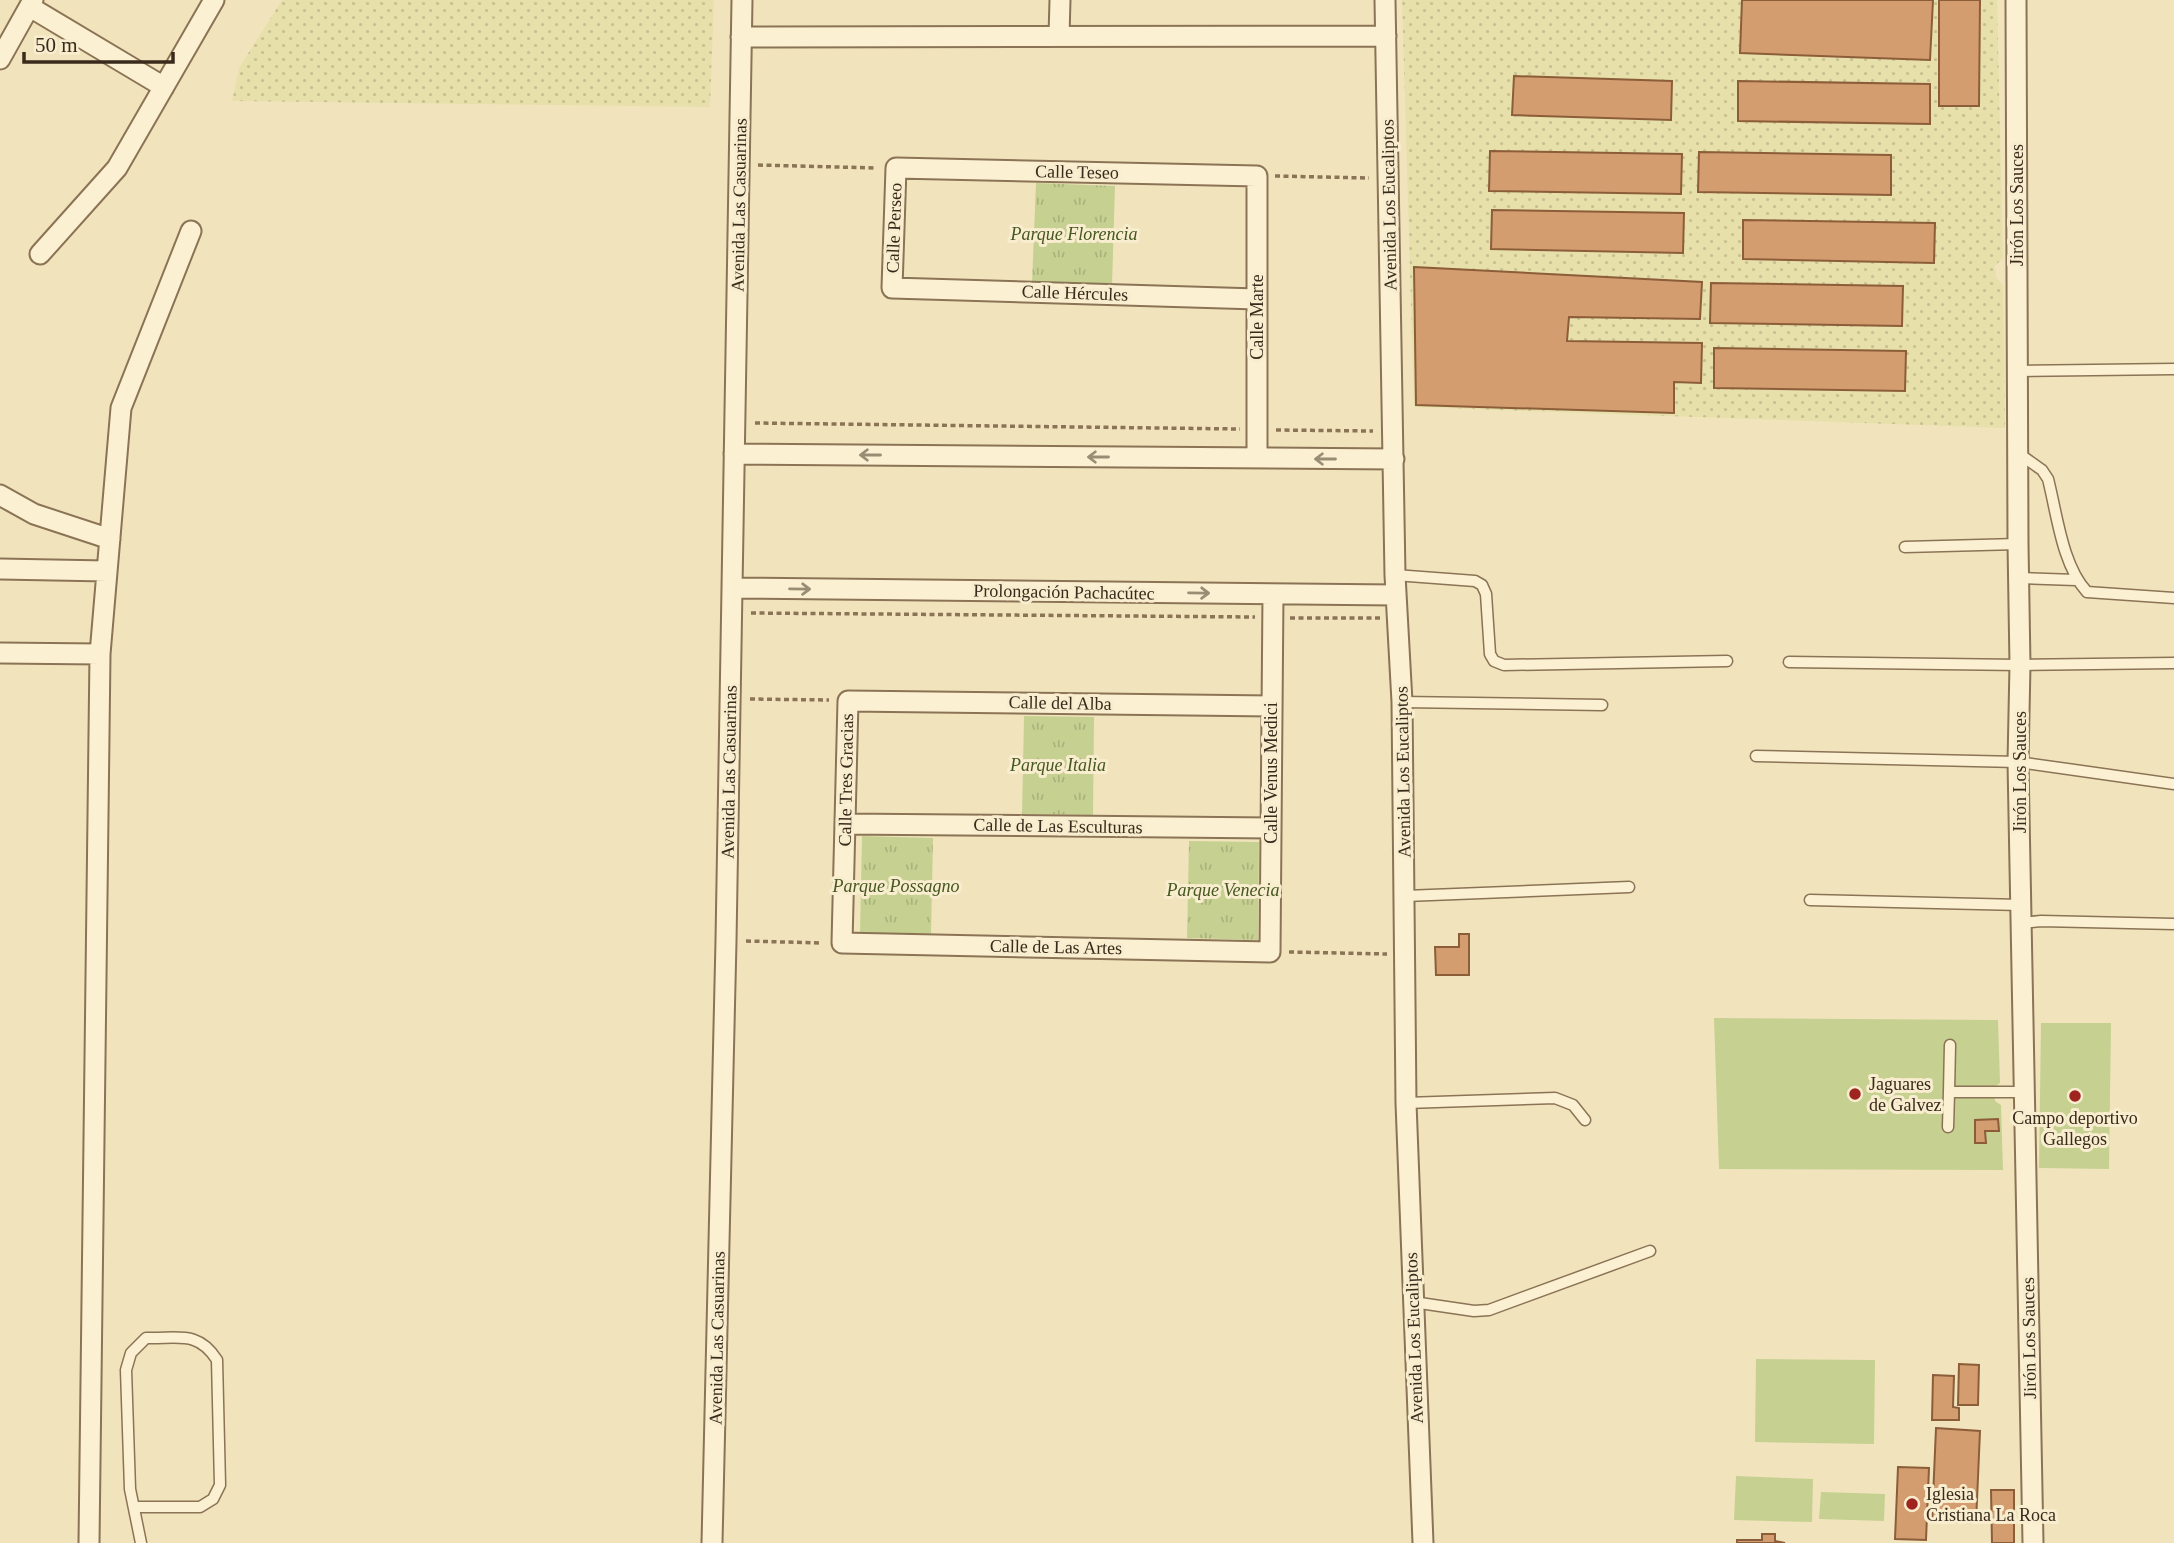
<svg xmlns="http://www.w3.org/2000/svg" width="2174" height="1543" font-family="'Times New Roman',serif">
  <style>
    .farmland { fill: url(#farmland-dots) }
    .green { fill: #c6d091 }
    .park { fill: url(#park-tufts) }
    .building { fill: #d39d70; stroke: #8c5d39; stroke-width: 2 }
    .lines { fill: none; stroke-linecap: round; stroke-linejoin: round }
    .lane-casing { stroke: #8b7355; stroke-width: 13 }
    .street-casing { stroke: #8b7355; stroke-width: 23 }
    .path { stroke: #8b7355; stroke-width: 3.5; stroke-dasharray: 5 3.5; stroke-linecap: butt }
    .lane { stroke: #fbf0d1; stroke-width: 10 }
    .street { stroke: #fbf0d1; stroke-width: 19 }
    .oneway { stroke: #9a8d76 }
    .poi-dot { fill: #9e2420; stroke: #f8edce; stroke-width: 2.5 }
    .labels { text-anchor: middle; dominant-baseline: central; stroke-width: 6; stroke-linejoin: round; paint-order: stroke }
    .street-label { font-size: 18px; fill: #392a1b; stroke: #f8edce }
    .park-label { font-size: 18px; font-style: italic; fill: #475720; stroke: #f8edce }
    .poi-label { font-size: 18px; fill: #392a1b; stroke: #f8edce; text-anchor: start }
  </style>
  <defs>
    <pattern id="farmland-dots" width="8" height="8" patternUnits="userSpaceOnUse" patternTransform="scale(1.75)"><rect width="8" height="8" fill="#e7e0aa"/><path d="M2 2h.1M6 6h.1" fill="none" stroke="#c7c092" stroke-width="1.8" stroke-linecap="round"/></pattern>
    <pattern id="park-tufts" width="24" height="20" patternUnits="userSpaceOnUse" patternTransform="scale(1.75)"><rect width="24" height="20" fill="#c6d091"/><path d="M3 7l-1-3M5 7V3M7 7l1-3M15 17l-1-3M17 17v-4M19 17l1-3" fill="none" stroke="#abb37c"/></pattern>
  </defs>
  <rect width="100%" height="100%" fill="#f1e4bd"/>
  <path class="farmland" d="M 282,0 L 714,0 L 710,107 L 232,101 L 239,68 Z
    M 1402,0 L 1997,0 L 2003,258 L 1995,266 L 1996,277 L 2003,285 L 2005,428 L 1414,407 Z"/>
  <path class="green" d="M 1714,1018 L 1998,1020 L 2000,1083 L 1994,1087 L 1995,1101 L 2001,1105 L 2003,1170 L 1719,1169 Z
    M 2041,1023 L 2111,1023 L 2109,1169 L 2039,1168 Z
    M 1756,1359 L 1875,1360 L 1874,1444 L 1755,1442 Z
    M 1736,1476 L 1813,1479 L 1812,1522 L 1734,1520 Z
    M 1821,1492 L 1885,1494 L 1884,1521 L 1819,1519 Z"/>
  <path class="park" d="M 1036,183 L 1115,186 L 1112,285 L 1032,283 Z
    M 1024,716 L 1094,717 L 1093,815 L 1022,814 Z
    M 862,836 L 933,838 L 931,935 L 860,934 Z
    M 1189,841 L 1259,842 L 1258,940 L 1187,938 Z"/>
  <path class="building" d="M 1742,0 L 1933,0 L 1930,60 L 1740,53 Z
    M 1939,0 L 1980,0 L 1979,106 L 1939,106 Z
    M 1514,76 L 1672,81 L 1671,120 L 1512,115 Z
    M 1738,81 L 1930,84 L 1930,124 L 1738,121 Z
    M 1490,151 L 1682,154 L 1681,194 L 1489,191 Z
    M 1699,152 L 1891,155 L 1891,195 L 1698,192 Z
    M 1492,210 L 1684,213 L 1683,253 L 1491,249 Z
    M 1743,220 L 1935,223 L 1934,263 L 1743,259 Z
    M 1414,267 L 1702,282 L 1700,319 L 1569,317 L 1567,341 L 1702,343 L 1701,383 L 1674,382 L 1674,413 L 1416,405 Z
    M 1711,283 L 1903,286 L 1902,326 L 1710,323 Z
    M 1714,348 L 1906,351 L 1905,391 L 1714,388 Z
    M 1459,934 L 1469,934 L 1469,975 L 1436,975 L 1435,947 L 1459,947 Z
    M 1998,1119 L 1999,1131 L 1985,1131 L 1986,1143 L 1975,1143 L 1975,1120 Z
    M 1959,1364 L 1979,1365 L 1978,1405 L 1958,1405 Z
    M 1933,1375 L 1954,1376 L 1953,1407 L 1959,1408 L 1959,1420 L 1932,1420 Z
    M 1936,1428 L 1980,1431 L 1976,1523 L 1932,1521 Z
    M 1898,1467 L 1929,1468 L 1926,1540 L 1895,1539 Z
    M 1991,1490 L 2014,1490 L 2014,1543 L 1992,1543 Z
    M 1762,1534 L 1775,1534 L 1775,1541 L 1785,1543 L 1737,1543 L 1737,1540 L 1762,1540 Z"/>
  <g class="lines">
    <defs>
      <path id="lane" d="M 2018,371 L 2174,369
        M 2018,453 L 2042,470 L 2048,479 C 2057,514 2062,565 2087,592 L 2174,598
        M 1905,547 L 2018,544
        M 1395,575 L 1475,581 L 1482,585 L 1486,594 L 1490,654 L 1494,661 L 1504,665 L 1727,661
        M 2019,578 L 2076,580
        M 1789,662 L 2020,665 L 2174,663
        M 1402,702 L 1602,705
        M 1756,756 L 2018,762 L 2174,784
        M 1405,896 L 1629,887
        M 1810,900 L 2021,905
        M 2021,923 L 2041,921 L 2174,924
        M 1950,1045 L 1949,1092 L 2024,1092
        M 1406,1103 L 1555,1098 L 1573,1105 L 1585,1120
        M 1948,1127 L 1949,1092
        M 1413,1302 L 1474,1311 L 1489,1310 L 1650,1251
        M 134,1507 L 200,1507 L 213,1499 L 220,1485 L 217,1360 C 198,1330 178,1339 146,1338 L 131,1353 L 126,1370 L 130,1489 L 141,1543"/>
      <path id="street" d="M 1385,0 L 1395,575 L 1402,702 L 1406,1103 L 1423,1543
        M 2016,0 L 2018,544 L 2020,665 L 2018,762 L 2033,1543
        M 30,7 L 164,87
        M 1059,36 L 1060,0
        M 741,37 L 1386,36
        M 0,59 L 33,0
        M 40,254 L 117,168 L 214,0
        M 1257,299 L 892,288 L 896,168 L 1257,176 L 1257,458
        M 734,454 L 1394,459
        M 0,495 L 34,514 L 110,539
        M 0,569 L 107,571
        M 732,588 L 1396,595
        M 0,653 L 100,654
        M 1272,706 L 848,701 L 842,943 L 1270,952 L 1273,594
        M 845,824 L 1271,828
        M 89,1543 L 100,654 L 121,408 L 191,231
        M 712,1543 L 726,941 L 742,0"/>
    </defs>
    <use href="#lane" class="lane-casing"/>
    <use href="#street" class="street-casing"/>
    <path class="path" d="M 758,165 L 877,168
      M 1275,176 L 1369,178
      M 755,423 L 1240,429
      M 1276,430 L 1373,431
      M 751,613 L 1255,617
      M 1290,618 L 1381,618
      M 750,699 L 829,700
      M 746,941 L 822,943
      M 1289,952 L 1387,954"/>
    <use href="#lane" class="lane"/>
    <use href="#street" class="street"/>
  </g>
  <defs><path id="oneway-shaft" d="M-6 0H5M1.5-3L5.5 0L1.5 3" fill="none" stroke-width="1.6" stroke-linecap="round" stroke-linejoin="round" transform="scale(1.75)"/></defs>
  <g class="oneway">
    <use href="#oneway-shaft" transform="translate(870 455) rotate(-180)"/>
    <use href="#oneway-shaft" transform="translate(1098 457) rotate(-180)"/>
    <use href="#oneway-shaft" transform="translate(1325 459) rotate(-180)"/>
    <use href="#oneway-shaft" transform="translate(800 589) rotate(1)"/>
    <use href="#oneway-shaft" transform="translate(1199 593) rotate(1)"/>
  </g>
  <g class="poi-dot">
    <circle cx="1855" cy="1094" r="7"/>
    <circle cx="2075" cy="1096" r="7"/>
    <circle cx="1912" cy="1504" r="7"/>
  </g>
  <g class="labels">
    <g class="street-label">
      <text transform="translate(1077 172) rotate(1)">Calle Teseo</text>
      <text transform="translate(739 205) rotate(-89)">Avenida Las Casuarinas</text>
      <text transform="translate(1389 205) rotate(-91)">Avenida Los Eucaliptos</text>
      <text transform="translate(2017 205) rotate(-90)">Jirón Los Sauces</text>
      <text transform="translate(894 228) rotate(-88)">Calle Perseo</text>
      <text transform="translate(1075 293) rotate(2)">Calle Hércules</text>
      <text transform="translate(1257 317) rotate(-90)">Calle Marte</text>
      <text transform="translate(1064 592) rotate(1)">Prolongación Pachacútec</text>
      <text transform="translate(1060 703) rotate(1)">Calle del Alba</text>
      <text transform="translate(729 772) rotate(-89)">Avenida Las Casuarinas</text>
      <text transform="translate(1403 772) rotate(-91)">Avenida Los Eucaliptos</text>
      <text transform="translate(2020 772) rotate(-90)">Jirón Los Sauces</text>
      <text transform="translate(1271 773) rotate(-90)">Calle Venus Medici</text>
      <text transform="translate(846 780) rotate(-89)">Calle Tres Gracias</text>
      <text transform="translate(1058 826) rotate(1)">Calle de Las Esculturas</text>
      <text transform="translate(1056 947) rotate(1)">Calle de Las Artes</text>
      <text transform="translate(717 1338) rotate(-89)">Avenida Las Casuarinas</text>
      <text transform="translate(1414 1338) rotate(-92)">Avenida Los Eucaliptos</text>
      <text transform="translate(2029 1338) rotate(-91)">Jirón Los Sauces</text>
    </g>
    <g class="park-label">
      <text x="1074" y="234">Parque Florencia</text>
      <text x="1058" y="765">Parque Italia</text>
      <text x="896" y="886">Parque Possagno</text>
      <text x="1223" y="890">Parque Venecia</text>
    </g>
    <g class="poi-label">
      <text x="1869" y="1084">Jaguares<tspan x="1869" dy="21">de Galvez</tspan></text>
      <text x="2075" y="1118" text-anchor="middle">Campo deportivo<tspan x="2075" dy="21">Gallegos</tspan></text>
      <text x="1926" y="1494">Iglesia<tspan x="1926" dy="21">Cristiana La Roca</tspan></text>
    </g>
  </g>
  <path d="M24 52v10h149v-10" fill="none" stroke="#392a1b" stroke-width="3.5"/>
  <text x="35" y="52" font-size="21" fill="#392a1b" stroke="#f8edce" stroke-width="5" paint-order="stroke">50 m</text>
</svg>
